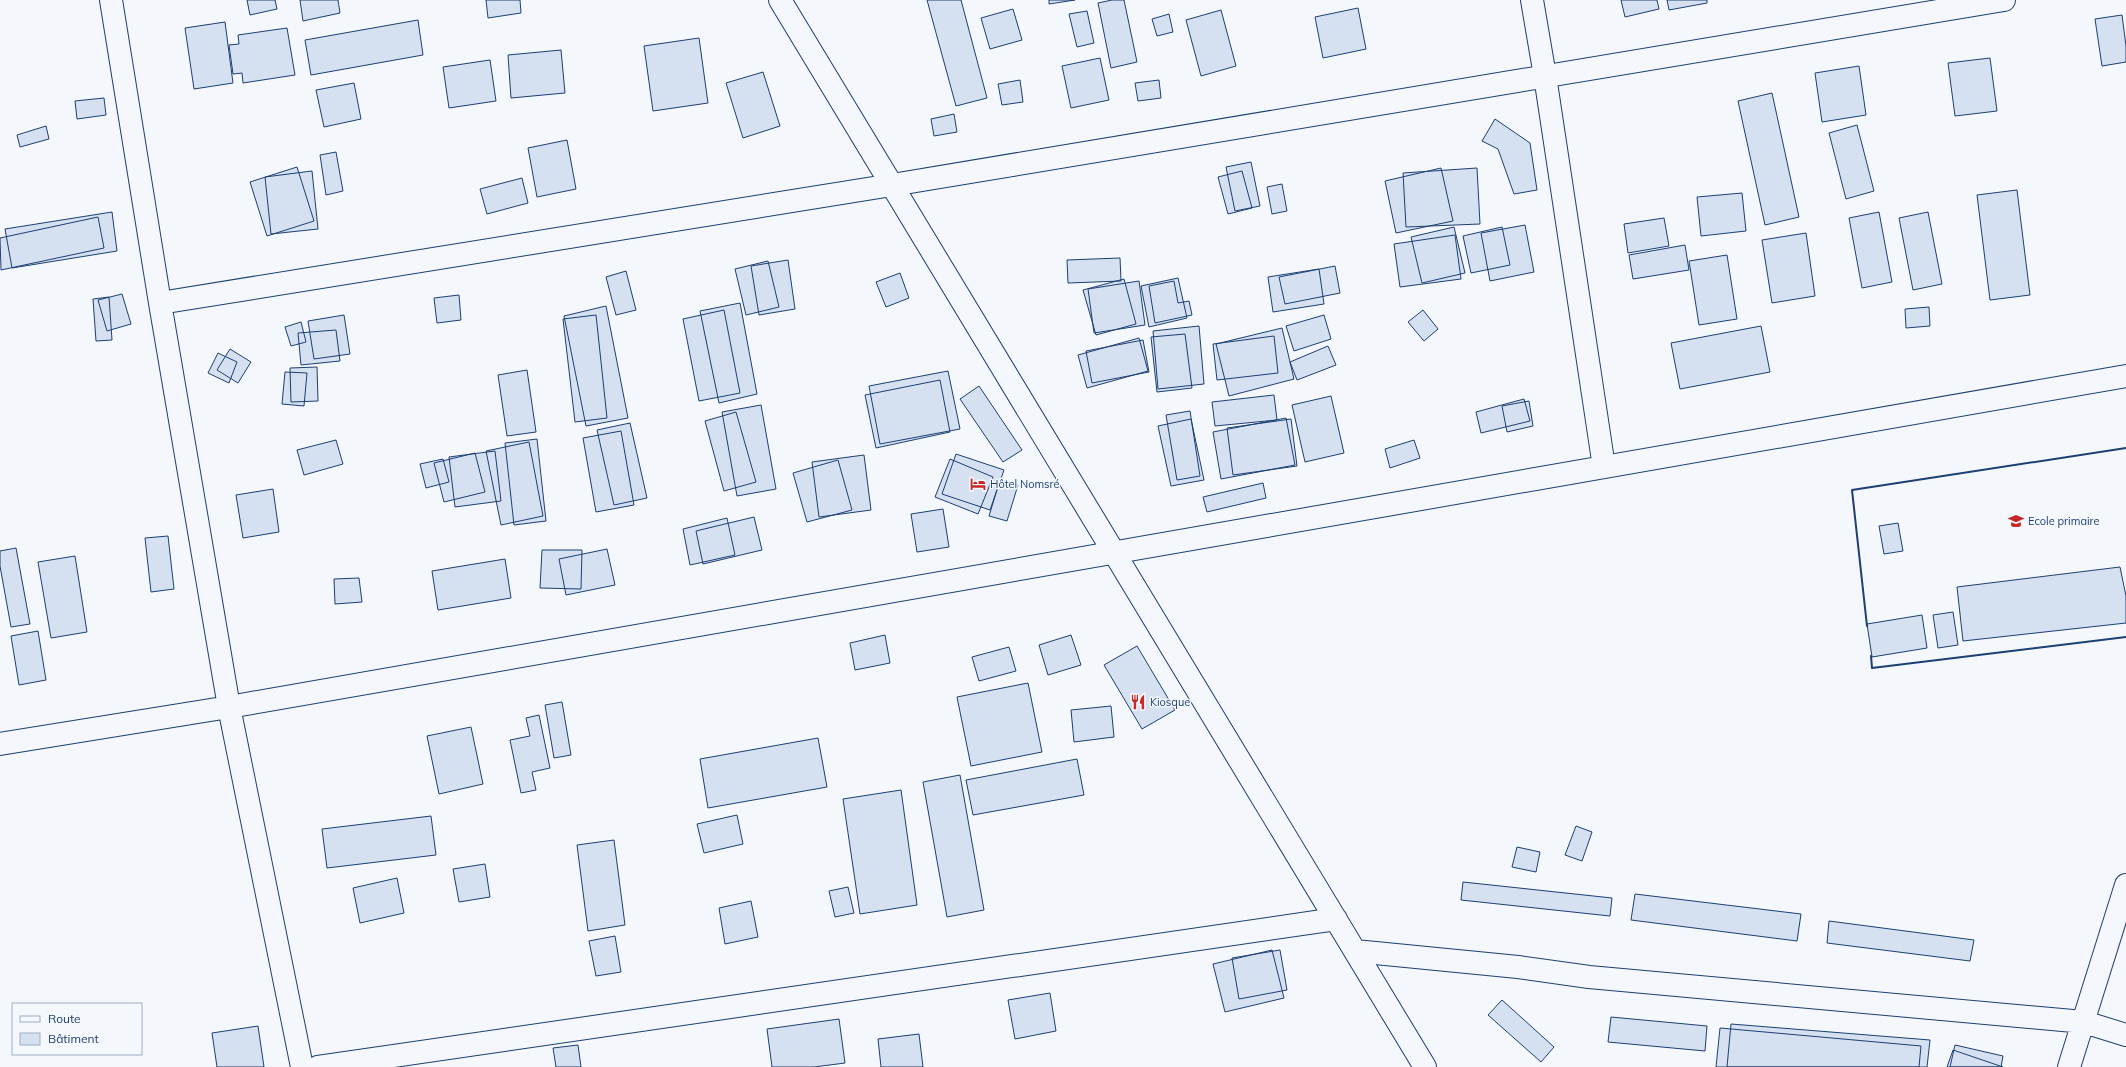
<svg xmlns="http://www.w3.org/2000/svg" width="2126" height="1067" font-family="Mulish,sans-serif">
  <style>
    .building { fill: #d5e0f0; stroke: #1d3f73 }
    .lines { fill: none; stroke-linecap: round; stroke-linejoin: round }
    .minor-casing { stroke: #1d3f73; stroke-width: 24 }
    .minor { stroke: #f4f7fb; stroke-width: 22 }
    .wall { stroke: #1d3f73; stroke-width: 2 }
    .labels { text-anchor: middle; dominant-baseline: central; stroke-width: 3; stroke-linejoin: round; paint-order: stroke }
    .poi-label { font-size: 11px; fill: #1d3f73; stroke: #f4f7fb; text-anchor: start }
  </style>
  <rect width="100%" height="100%" fill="#f4f7fb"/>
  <path class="building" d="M 247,0 L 275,0 L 277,9 L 250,15 Z
    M 300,0 L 338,0 L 340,13 L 303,21 Z
    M 486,0 L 520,0 L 521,13 L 488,18 Z
    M 927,0 L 961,0 L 987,98 L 956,106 Z
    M 1049,0 L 1075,0 L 1049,4 Z
    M 1112,0 L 1124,0 L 1137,62 L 1111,68 L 1098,3 Z
    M 1621,0 L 1657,0 L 1659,9 L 1625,17 Z
    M 1667,0 L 1707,0 L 1707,3 L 1669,10 Z
    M 1358,8 L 1366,49 L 1323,58 L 1315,17 Z
    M 1013,9 L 1022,40 L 990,49 L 981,18 Z
    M 1221,10 L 1236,66 L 1201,76 L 1186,20 Z
    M 1087,11 L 1094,43 L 1077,47 L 1069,14 Z
    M 1169,14 L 1173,32 L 1157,36 L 1152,19 Z
    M 2122,15 L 2126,46 L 2126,62 L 2102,66 L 2095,19 Z
    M 418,20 L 423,55 L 311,75 L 305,40 Z
    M 225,22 L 233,83 L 194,89 L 185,28 Z
    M 287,28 L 295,75 L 243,83 L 242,73 L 233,74 L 229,45 L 239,44 L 238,35 Z
    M 699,38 L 708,103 L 653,111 L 644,46 Z
    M 561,50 L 565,93 L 511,98 L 508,55 Z
    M 1100,58 L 1109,100 L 1071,108 L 1062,66 Z
    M 1990,58 L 1997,111 L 1955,116 L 1948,63 Z
    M 490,60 L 496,101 L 449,108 L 443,67 Z
    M 1859,66 L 1866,115 L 1822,122 L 1815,73 Z
    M 763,72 L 780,126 L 743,138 L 726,83 Z
    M 1020,80 L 1023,102 L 1002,105 L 998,84 Z
    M 1159,80 L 1161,98 L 1138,101 L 1135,83 Z
    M 354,83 L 361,119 L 324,127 L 316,90 Z
    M 1772,93 L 1799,217 L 1765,225 L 1738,101 Z
    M 104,98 L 106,115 L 77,119 L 75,101 Z
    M 954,114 L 957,132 L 934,136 L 931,119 Z
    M 1495,119 L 1530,143 L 1537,190 L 1514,194 L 1498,149 L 1482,141 Z
    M 1857,125 L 1874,191 L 1846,199 L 1829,133 Z
    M 46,126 L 49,139 L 20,147 L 17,135 Z
    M 567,140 L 576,189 L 537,197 L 528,148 Z
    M 336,152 L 343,191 L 326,195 L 320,155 Z
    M 1251,162 L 1260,206 L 1235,211 L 1226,167 Z
    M 297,167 L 314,221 L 267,236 L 250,182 Z
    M 1441,168 L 1453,221 L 1396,233 L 1385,181 Z
    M 1477,168 L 1480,224 L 1406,227 L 1403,173 Z
    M 312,171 L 318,229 L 271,234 L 265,177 Z
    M 1242,171 L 1252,208 L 1228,214 L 1218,177 Z
    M 522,178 L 528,203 L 487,214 L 480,189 Z
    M 1282,184 L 1287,211 L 1272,214 L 1267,187 Z
    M 2017,190 L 2030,295 L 1990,300 L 1977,195 Z
    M 1742,193 L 1746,231 L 1701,236 L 1697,197 Z
    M 112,212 L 117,251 L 12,268 L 5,229 Z
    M 1879,212 L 1892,282 L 1862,288 L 1849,218 Z
    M 1928,212 L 1942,284 L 1913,290 L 1899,218 Z
    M 98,217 L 104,248 L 1,270 L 0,238 Z
    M 1664,218 L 1669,246 L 1628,253 L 1624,224 Z
    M 1525,225 L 1534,272 L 1490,281 L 1481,233 Z
    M 1454,227 L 1465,273 L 1422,283 L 1411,237 Z
    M 1502,227 L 1510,265 L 1471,273 L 1463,236 Z
    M 1806,233 L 1815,296 L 1772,303 L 1762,240 Z
    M 1455,235 L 1461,279 L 1400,287 L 1394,244 Z
    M 1685,245 L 1689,270 L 1633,279 L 1629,255 Z
    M 1727,255 L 1737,319 L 1699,325 L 1689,261 Z
    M 1120,258 L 1121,281 L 1068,283 L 1067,260 Z
    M 788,260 L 795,309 L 759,315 L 751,266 Z
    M 768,261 L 779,307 L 746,315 L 735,269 Z
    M 1335,266 L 1340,293 L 1285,304 L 1279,277 Z
    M 1319,269 L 1324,304 L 1273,312 L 1268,277 Z
    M 626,271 L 636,310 L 616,315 L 606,277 Z
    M 900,273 L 909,298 L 886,307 L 876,282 Z
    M 1178,278 L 1187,318 L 1149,327 L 1141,286 Z
    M 1124,279 L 1136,324 L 1096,335 L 1083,290 Z
    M 1139,281 L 1145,325 L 1094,333 L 1088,289 Z
    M 1174,281 L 1178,303 L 1189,301 L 1192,315 L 1155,323 L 1149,286 Z
    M 122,294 L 131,324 L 107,331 L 98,300 Z
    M 459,295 L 461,320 L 437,323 L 434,298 Z
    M 109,297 L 112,340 L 96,341 L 93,299 Z
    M 740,303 L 757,394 L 719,403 L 700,311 Z
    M 606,306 L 628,418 L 586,426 L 564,316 Z
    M 1929,307 L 1930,326 L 1906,328 L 1905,309 Z
    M 724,310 L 740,393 L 699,401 L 683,319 Z
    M 1423,310 L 1438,329 L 1424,341 L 1408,322 Z
    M 344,315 L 350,354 L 314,359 L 308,321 Z
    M 596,315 L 607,418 L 575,422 L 563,319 Z
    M 1324,315 L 1331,339 L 1294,351 L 1286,326 Z
    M 301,322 L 306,342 L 291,346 L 285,327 Z
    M 1199,326 L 1204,384 L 1158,389 L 1153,331 Z
    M 1761,326 L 1770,372 L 1680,389 L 1671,343 Z
    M 1282,328 L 1294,379 L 1229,396 L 1216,344 Z
    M 336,330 L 340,361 L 301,365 L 298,333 Z
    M 1185,334 L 1192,388 L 1157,392 L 1151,337 Z
    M 1274,336 L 1278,373 L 1217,380 L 1213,344 Z
    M 1139,338 L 1148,371 L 1087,388 L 1078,355 Z
    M 1143,340 L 1149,372 L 1092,383 L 1086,351 Z
    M 1328,346 L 1336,365 L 1297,380 L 1290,362 Z
    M 230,349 L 251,362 L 238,383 L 217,370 Z
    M 218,353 L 237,362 L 229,383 L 208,373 Z
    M 317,367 L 318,401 L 291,402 L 290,368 Z
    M 527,370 L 536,432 L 507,436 L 498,375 Z
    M 948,371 L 960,429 L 880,444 L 869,386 Z
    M 285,372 L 307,373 L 304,406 L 282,404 Z
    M 940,380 L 950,432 L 876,448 L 865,395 Z
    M 979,386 L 1022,450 L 1003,462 L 960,399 Z
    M 1274,395 L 1277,420 L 1215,426 L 1212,402 Z
    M 1331,396 L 1344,453 L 1305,462 L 1292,405 Z
    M 1524,399 L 1530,421 L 1481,433 L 1476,412 Z
    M 1529,401 L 1533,426 L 1507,432 L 1502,406 Z
    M 761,405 L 776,489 L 737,496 L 722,412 Z
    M 1190,411 L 1200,476 L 1177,480 L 1166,415 Z
    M 736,412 L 756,482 L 724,491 L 705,421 Z
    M 1286,418 L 1295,465 L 1221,479 L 1213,432 Z
    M 1191,419 L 1204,480 L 1171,486 L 1158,426 Z
    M 1291,419 L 1297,466 L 1233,475 L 1227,428 Z
    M 630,423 L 647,498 L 614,505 L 597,430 Z
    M 621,431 L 634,505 L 596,512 L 583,438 Z
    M 537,439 L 546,521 L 514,525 L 505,443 Z
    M 336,440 L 343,464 L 304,475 L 297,450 Z
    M 1414,440 L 1420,458 L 1390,468 L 1385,449 Z
    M 529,442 L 543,516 L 501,525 L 486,451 Z
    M 495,451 L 501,501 L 455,507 L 449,457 Z
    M 475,453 L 485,492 L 444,502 L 434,463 Z
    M 956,454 L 1004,470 L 990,510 L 942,494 Z
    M 864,455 L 871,510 L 819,517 L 812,462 Z
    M 443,459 L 449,482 L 426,488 L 420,464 Z
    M 950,459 L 993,477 L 978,514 L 935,497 Z
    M 838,460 L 852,510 L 807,522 L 793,473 Z
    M 1000,480 L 1018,485 L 1007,521 L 989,516 Z
    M 1263,483 L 1266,498 L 1207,512 L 1203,497 Z
    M 273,489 L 279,532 L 243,538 L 236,495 Z
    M 943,509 L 949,547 L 917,552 L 911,514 Z
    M 754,517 L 762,550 L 703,564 L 696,531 Z
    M 727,518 L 735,555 L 690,565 L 683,529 Z
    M 1898,523 L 1903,551 L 1884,554 L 1879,526 Z
    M 168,536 L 174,589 L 151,592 L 145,538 Z
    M 16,548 L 30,624 L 11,627 L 0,566 L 0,551 Z
    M 607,549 L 615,585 L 566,595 L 559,559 Z
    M 542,550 L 582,550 L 581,589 L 540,588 Z
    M 75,556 L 87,632 L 51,638 L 38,562 Z
    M 505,559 L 511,598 L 438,610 L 432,571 Z
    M 2120,567 L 2126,596 L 2126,623 L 1963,641 L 1957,587 Z
    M 359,578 L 362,602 L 335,604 L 334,579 Z
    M 1953,612 L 1958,645 L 1938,648 L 1933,615 Z
    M 1922,615 L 1927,648 L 1872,657 L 1867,624 Z
    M 38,631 L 46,680 L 19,685 L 11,636 Z
    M 885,635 L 890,663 L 855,670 L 850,643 Z
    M 1071,635 L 1081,665 L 1048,675 L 1039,645 Z
    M 1137,646 L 1175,710 L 1142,729 L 1104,665 Z
    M 1009,647 L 1016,671 L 979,681 L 972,657 Z
    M 1028,683 L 1042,752 L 971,766 L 957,697 Z
    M 562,702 L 571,755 L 554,758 L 545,705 Z
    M 1111,706 L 1114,737 L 1074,742 L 1071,710 Z
    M 539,715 L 550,768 L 532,772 L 536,790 L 521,793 L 510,740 L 530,736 L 526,718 Z
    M 471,727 L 483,784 L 439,794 L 427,736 Z
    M 818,738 L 827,787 L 708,808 L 700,759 Z
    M 1077,759 L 1084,795 L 973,815 L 966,780 Z
    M 960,775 L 984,910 L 947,917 L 923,782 Z
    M 901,790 L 917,905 L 860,914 L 843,799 Z
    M 737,815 L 743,844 L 704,853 L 697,824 Z
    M 431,816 L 436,855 L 327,868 L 322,829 Z
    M 1576,826 L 1592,832 L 1582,861 L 1565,855 Z
    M 614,840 L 625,925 L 588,931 L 577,845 Z
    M 1517,847 L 1540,852 L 1536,872 L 1512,867 Z
    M 485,864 L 490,897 L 459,902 L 453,869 Z
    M 397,878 L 404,913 L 360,923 L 353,888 Z
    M 1463,882 L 1612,898 L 1610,916 L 1461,900 Z
    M 848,887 L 854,913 L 835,917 L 829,891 Z
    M 1635,894 L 1801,914 L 1797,941 L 1631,920 Z
    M 751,901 L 758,937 L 725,944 L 719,908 Z
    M 1829,921 L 1974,940 L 1970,961 L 1827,943 Z
    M 615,936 L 621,972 L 596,976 L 589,941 Z
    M 1272,950 L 1284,998 L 1225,1012 L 1213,964 Z
    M 1280,950 L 1287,990 L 1239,999 L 1232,958 Z
    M 1050,993 L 1056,1031 L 1015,1039 L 1008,1000 Z
    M 1502,1000 L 1554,1047 L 1541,1062 L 1488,1015 Z
    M 1611,1017 L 1707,1026 L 1705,1051 L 1608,1042 Z
    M 839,1019 L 845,1063 L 814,1067 L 772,1067 L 767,1029 Z
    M 1731,1024 L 1930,1040 L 1927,1067 L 1727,1067 Z
    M 258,1026 L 264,1067 L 217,1067 L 212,1033 Z
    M 1720,1028 L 1921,1046 L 1919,1067 L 1716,1067 Z
    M 919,1034 L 923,1067 L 881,1067 L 878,1039 Z
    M 578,1045 L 581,1067 L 556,1067 L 553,1048 Z
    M 1955,1045 L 2003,1056 L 2001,1067 L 1950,1067 Z
    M 1953,1050 L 2003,1067 L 1947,1067 Z"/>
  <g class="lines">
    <defs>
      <path id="minor" d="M 111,0 L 160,303 L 229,707 L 302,1067
        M 780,0 L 1425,1067
        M 1532,0 L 1545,76 L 1604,467
        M 160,303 L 892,185 L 2004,0
        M 0,744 L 229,707 L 2126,376
        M 1355,951 L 1518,967 L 1589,977 L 2084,1022 L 2126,1035
        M 318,1067 L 1336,919
        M 2069,1067 L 2126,885"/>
    </defs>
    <use href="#minor" class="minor-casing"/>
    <use href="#minor" class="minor"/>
    <path class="wall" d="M 1867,626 L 1852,490 L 2126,448
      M 1871,656 L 1872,668 L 2126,637"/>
  </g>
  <defs>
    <symbol id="hotel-bare" viewBox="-9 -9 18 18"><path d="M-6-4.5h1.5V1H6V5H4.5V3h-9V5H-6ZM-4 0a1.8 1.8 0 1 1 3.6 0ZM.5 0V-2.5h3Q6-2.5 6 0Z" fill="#c62828" stroke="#f4f7fb" stroke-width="2.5" paint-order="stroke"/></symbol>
    <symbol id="school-bare" viewBox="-9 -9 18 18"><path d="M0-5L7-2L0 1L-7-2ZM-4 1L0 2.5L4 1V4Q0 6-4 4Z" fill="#c62828" stroke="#f4f7fb" stroke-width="2.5" paint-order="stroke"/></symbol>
    <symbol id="restaurant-bare" viewBox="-9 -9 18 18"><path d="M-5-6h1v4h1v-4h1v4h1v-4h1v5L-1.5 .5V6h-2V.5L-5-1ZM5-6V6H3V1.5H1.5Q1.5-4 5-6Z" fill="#c62828" stroke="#f4f7fb" stroke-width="2.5" paint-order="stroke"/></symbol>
  </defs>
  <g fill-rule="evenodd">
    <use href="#hotel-bare" x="967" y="473" width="22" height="22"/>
    <use href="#school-bare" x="2005" y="510" width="22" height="22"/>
    <use href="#restaurant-bare" x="1127" y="691" width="22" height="22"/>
  </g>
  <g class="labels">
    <g class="poi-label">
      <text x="990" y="484">Hôtel Nomsré</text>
      <text x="2028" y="521">Ecole primaire</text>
      <text x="1150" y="702">Kiosque</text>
    </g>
  </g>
  <rect x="12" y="1003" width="130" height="52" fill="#f4f7fb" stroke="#9eadc5"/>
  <rect x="20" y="1016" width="20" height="6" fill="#f4f7fb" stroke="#9eadc5"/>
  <text x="48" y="1023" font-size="12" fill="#1d3f73">Route</text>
  <rect x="20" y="1033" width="20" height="12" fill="#d5e0f0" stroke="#9eadc5"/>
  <text x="48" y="1043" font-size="12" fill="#1d3f73">Bâtiment</text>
</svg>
